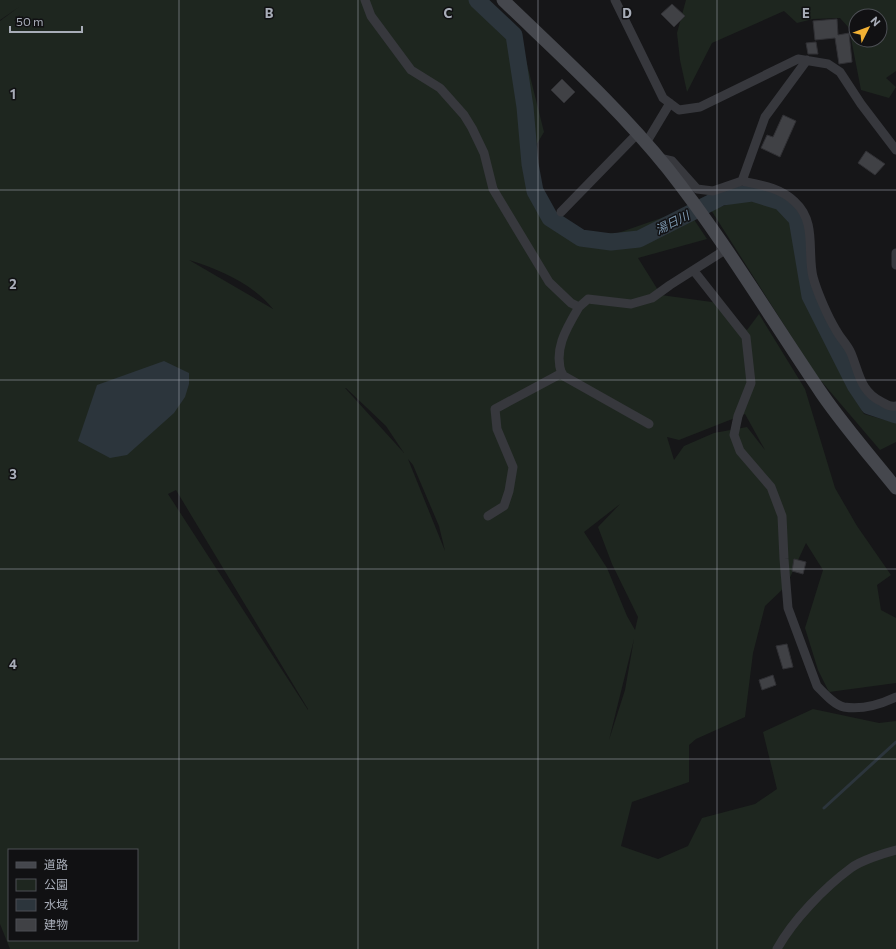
<svg xmlns="http://www.w3.org/2000/svg" width="896" height="949" font-family="Commissioner,'Noto Sans JP',sans-serif">
  <style>
    .green { fill: #1e261f; fill-rule: evenodd }
    .water { fill: #2c353c }
    .lines { fill: none; stroke-linecap: round; stroke-linejoin: round }
    .stream { stroke: #2c353c; stroke-width: 3 }
    .river { stroke: #2c353c; stroke-width: 17 }
    .building { fill: #404145; stroke: #303034 }
    .street { stroke: #37383d; stroke-width: 9 }
    .secondary { stroke: #45474d; stroke-width: 13 }
    .grid { fill: none; stroke: #a8adb8; stroke-width: 1; stroke-opacity: 0.55 }
    .labels { text-anchor: middle; dominant-baseline: central; stroke-width: 3; stroke-linejoin: round; paint-order: stroke }
    .water-label { font-size: 12px; font-style: italic; fill: #7f9bb3; stroke: #111113 }
    .grid-label { font-size: 13px; text-anchor: middle; font-weight: bold; fill: #a8adb8; stroke: #111113; stroke-width: 3; stroke-linejoin: round; paint-order: stroke }
  </style>
  <rect width="100%" height="100%" fill="#161618"/>
  <path class="green" d="M 0,0 L 489,0 L 519,32 L 544,132 L 532,152 L 550,218 L 575,234 L 618,233 L 687,209 L 707,239 L 638,258 L 661,295 L 719,303 L 747,330 L 759,314 L 805,389 L 835,488 L 857,526 L 891,575 L 877,585 L 881,610 L 896,618 L 896,683 L 829,692 L 818,670 L 805,628 L 823,570 L 806,543 L 786,586 L 765,606 L 753,653 L 745,717 L 696,739 L 689,745 L 689,782 L 632,802 L 621,846 L 658,859 L 688,846 L 702,818 L 755,804 L 777,789 L 763,732 L 813,709 L 879,723 L 896,721 L 896,949 L 10,949 L 0,924 L 0,21 L 19,7 L 0,20 ZM 189,260 C 219,269 253,284 273,309 ZM 346,388 L 386,426 L 404,453 L 345,388 ZM 745,414 L 765,450 L 747,427 L 714,433 L 684,446 L 674,460 L 667,437 L 679,440 ZM 408,459 L 413,465 L 439,526 L 445,551 ZM 176,490 L 308,709 L 308,710 L 168,494 ZM 620,504 L 598,527 L 612,564 L 638,617 L 635,630 L 627,616 L 607,568 L 584,532 ZM 634,639 L 625,690 L 609,740 ZM 9,850 L 137,850 L 137,940 L 9,940 Z
    M 686,0 L 896,0 L 896,71 L 886,78 L 896,87 L 889,98 L 861,90 L 849,28 L 840,18 L 813,19 L 797,23 L 784,11 L 712,43 L 687,92 L 680,60 L 677,33 ZM 856,16 L 880,16 L 880,40 L 856,40 Z
    M 741,200 L 770,203 L 794,223 L 797,253 L 808,302 L 846,385 L 864,414 L 896,423 L 896,442 L 880,450 L 816,375 L 711,210 Z"/>
  <path class="water" d="M 164,361 L 189,373 L 189,384 L 185,397 L 174,413 L 127,455 L 110,458 L 78,441 L 97,385 Z"/>
  <g class="lines">
    <path class="stream" d="M 824,808 L 896,742"/>
    <path class="river" d="M 477,0 L 514,35 L 525,107 L 530,164 L 535,191 L 550,218 L 581,238 L 611,242 L 639,239 L 722,197 L 752,193 L 781,202 L 797,219 L 810,296 L 855,385 L 869,406 L 896,415"/>
  </g>
  <path class="building" d="M 672,4 L 685,16 L 674,27 L 661,14 Z
    M 837,19 L 838,35 L 849,33 L 852,62 L 839,64 L 835,38 L 815,40 L 813,21 Z
    M 816,42 L 818,54 L 808,54 L 806,43 Z
    M 562,79 L 575,92 L 564,103 L 551,90 Z
    M 783,115 L 796,121 L 780,157 L 761,148 L 767,135 L 773,137 Z
    M 866,151 L 885,164 L 875,175 L 858,163 Z
    M 794,559 L 806,562 L 803,574 L 792,571 Z
    M 787,644 L 793,667 L 783,669 L 776,646 Z
    M 773,675 L 776,685 L 762,690 L 759,680 Z"/>
  <g class="lines">
    <path class="street" d="M 365,0 L 371,16 L 411,70 L 440,88 L 464,115 L 472,128 L 484,153 L 493,189 L 549,282 L 571,303 L 579,307 L 588,299 L 631,304 L 652,298 L 670,285 L 725,250
      M 615,0 L 663,98 L 679,110 L 700,107 L 798,59 L 828,64 L 840,72 L 861,104 L 896,150
      M 807,60 L 765,117 L 742,181 C 761,185 781,188 795,202 C 817,222 807,252 813,277 C 817,292 828,317 836,330 C 840,338 847,344 851,353 C 859,372 860,392 882,402 C 887,405 890,407 896,406
      M 646,143 L 670,103
      M 659,158 L 672,161 L 697,189 L 713,191 L 742,181
      M 561,212 L 638,133
      M 896,253 L 896,265
      M 694,271 L 746,337 L 751,383 L 738,416 L 734,435 L 740,451 L 771,487 L 782,516 L 784,559 L 788,608 L 817,686 C 824,693 834,705 844,707 C 861,710 881,704 896,697
      M 579,307 C 566,329 553,350 562,375 L 649,424
      M 488,516 L 504,506 L 509,491 L 513,467 L 497,429 L 495,409 L 562,373
      M 777,949 C 793,920 824,888 851,868 C 860,861 884,853 896,850"/>
    <path class="secondary" d="M 503,0 C 560,55 619,108 668,169 C 724,240 771,319 822,394 C 844,426 871,457 896,488"/>
  </g>
  <path class="grid" d="M 179,0 L 179,949M 358,0 L 358,949M 538,0 L 538,949M 717,0 L 717,949M 0,190 L 896,190M 0,380 L 896,380M 0,569 L 896,569M 0,759 L 896,759"/>
  <g class="labels">
    <g class="water-label">
      <text transform="translate(672 222) rotate(-26)">湯日川</text>
    </g>
  </g>
  <g class="grid-label">
    <text x="269" y="18">B</text>
    <text x="448" y="18">C</text>
    <text x="627" y="18">D</text>
    <text x="806" y="18">E</text>
    <text x="13" y="99">1</text>
    <text x="13" y="289">2</text>
    <text x="13" y="479">3</text>
    <text x="13" y="669">4</text>
  </g>
  <rect x="8" y="849" width="130" height="92" fill="#111113" stroke="#4d4f55"/>
  <rect x="16" y="862" width="20" height="6" fill="#45474d" stroke="#4d4f55"/>
  <text x="44" y="869" font-size="12" fill="#a8adb8">道路</text>
  <rect x="16" y="879" width="20" height="12" fill="#1e261f" stroke="#4d4f55"/>
  <text x="44" y="889" font-size="12" fill="#a8adb8">公園</text>
  <rect x="16" y="899" width="20" height="12" fill="#2c353c" stroke="#4d4f55"/>
  <text x="44" y="909" font-size="12" fill="#a8adb8">水域</text>
  <rect x="16" y="919" width="20" height="12" fill="#404145" stroke="#4d4f55"/>
  <text x="44" y="929" font-size="12" fill="#a8adb8">建物</text>
  <g transform="translate(868 28) rotate(48)"><circle r="19" fill="#111113" stroke="#4d4f55"/>
  <path d="M0-3L7 15L0 10L-7 15Z" fill="#f2b134"/>
  <text y="-6" font-size="11" font-weight="bold" text-anchor="middle" fill="#a8adb8">N</text>
  </g>
  <path d="M10 26v6h72v-6" fill="none" stroke="#a8adb8" stroke-width="2"/>
  <text x="16" y="26" font-size="12" fill="#a8adb8" stroke="#111113" stroke-width="3" paint-order="stroke">50 m</text>
</svg>
